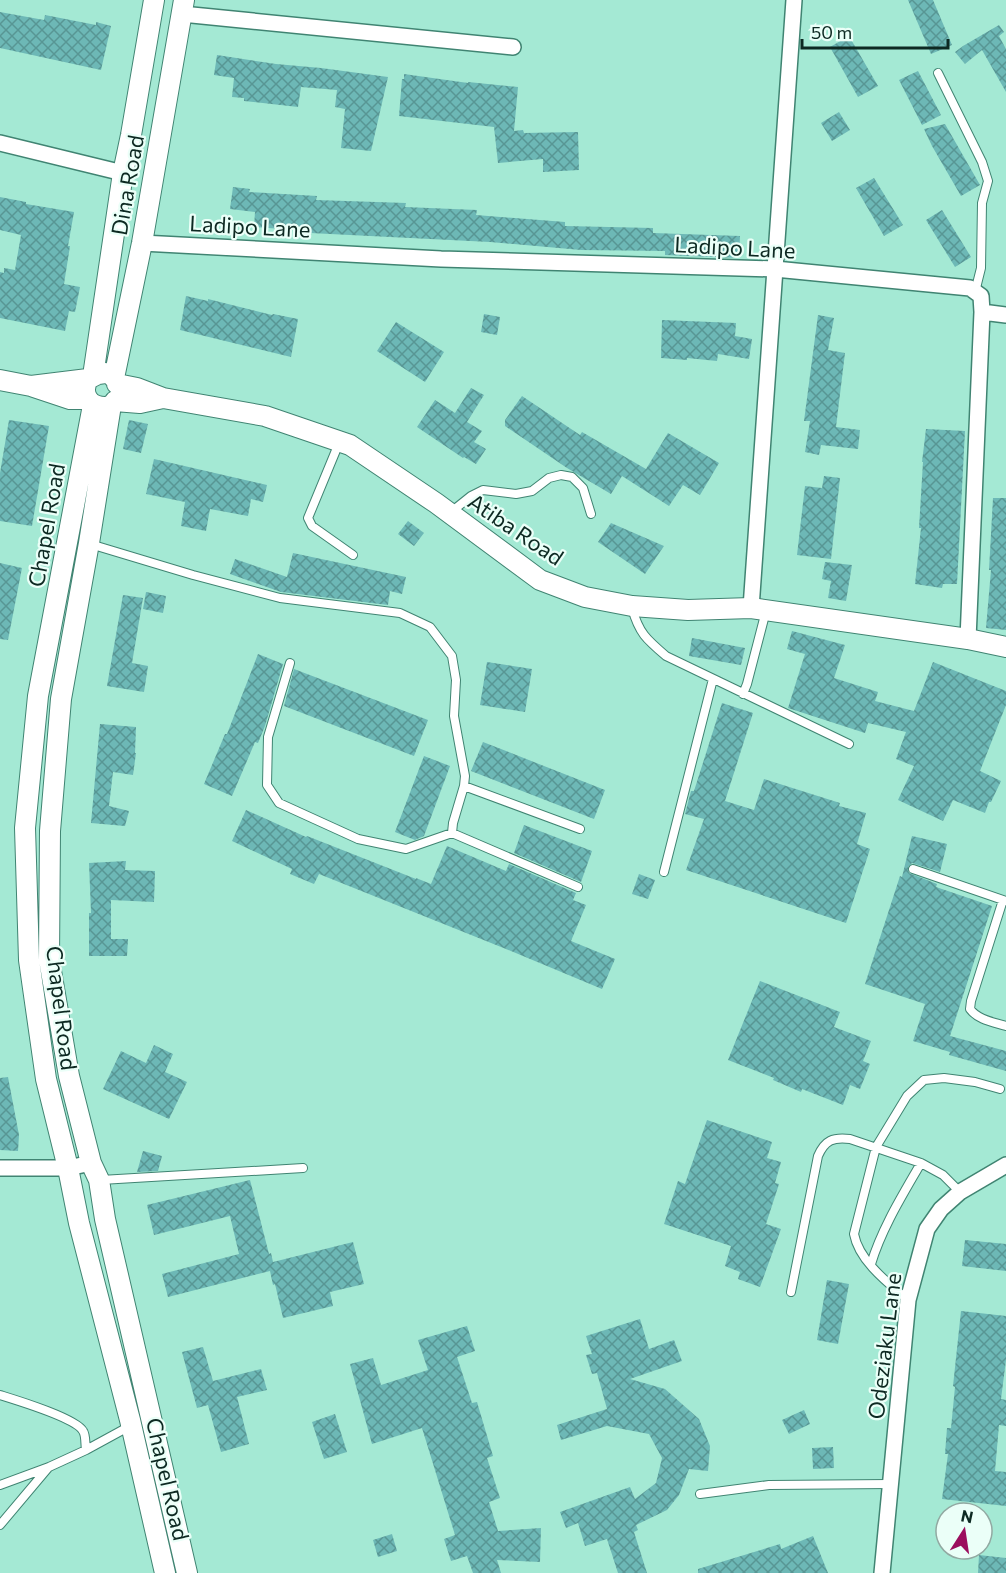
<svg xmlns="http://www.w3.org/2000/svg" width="1006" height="1573" font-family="Commissioner,sans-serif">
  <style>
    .building { fill: url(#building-cross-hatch) }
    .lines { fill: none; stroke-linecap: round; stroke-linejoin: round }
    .service-casing { stroke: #408472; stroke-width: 10 }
    .minor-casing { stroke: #408472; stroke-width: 18 }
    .tertiary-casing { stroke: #408472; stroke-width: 22 }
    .service { stroke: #fff; stroke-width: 8 }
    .minor { stroke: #fff; stroke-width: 15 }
    .tertiary { stroke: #fff; stroke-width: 20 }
    .labels { text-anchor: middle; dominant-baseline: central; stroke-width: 4.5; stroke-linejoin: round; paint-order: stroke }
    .street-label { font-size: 22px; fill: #0d2922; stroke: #ebfff8 }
  </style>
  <defs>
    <pattern id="building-cross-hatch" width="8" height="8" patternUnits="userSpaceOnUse" patternTransform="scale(1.5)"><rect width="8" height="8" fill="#6db8b6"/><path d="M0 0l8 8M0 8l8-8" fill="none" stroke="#589694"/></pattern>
  </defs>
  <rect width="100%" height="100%" fill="#a4e9d4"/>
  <path class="building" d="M 908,0 L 933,0 L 952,45 L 931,54 Z
    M 0,12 L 44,20 L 45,15 L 96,25 L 96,22 L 111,26 L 101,70 L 0,48 Z
    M 999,25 L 1004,32 L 999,36 L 1006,49 L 1006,92 L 982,50 L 965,64 L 955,52 L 963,46 Z
    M 849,36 L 878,86 L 858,97 L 830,47 Z
    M 217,55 L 276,64 L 321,68 L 388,77 L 371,151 L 341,148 L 345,109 L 335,107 L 337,90 L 301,87 L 298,107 L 244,101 L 244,98 L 232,97 L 234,78 L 214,75 Z
    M 918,71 L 941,115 L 922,125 L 899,80 Z
    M 404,74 L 468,83 L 468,82 L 518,87 L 514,131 L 523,130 L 524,133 L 578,132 L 579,170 L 543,172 L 543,159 L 498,163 L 494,127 L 399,116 L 402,79 L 404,79 Z
    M 839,112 L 850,130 L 832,141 L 821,123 Z
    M 945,124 L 980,185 L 961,196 L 932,146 L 924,129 Z
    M 874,178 L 903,225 L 884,236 L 856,188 Z
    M 233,187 L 250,189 L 249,192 L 317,196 L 316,200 L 406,203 L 405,207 L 477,210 L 476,215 L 565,222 L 565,226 L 653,228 L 653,233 L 740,236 L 739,258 L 665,255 L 665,251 L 581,250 L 490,242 L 310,233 L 310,231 L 254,227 L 255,212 L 230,209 Z
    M 0,197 L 26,202 L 26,204 L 74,212 L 68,246 L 70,246 L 64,284 L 80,287 L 75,312 L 69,311 L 65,331 L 0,318 L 0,272 L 4,273 L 4,268 L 15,270 L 21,235 L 0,230 Z
    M 942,210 L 971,257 L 955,267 L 926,220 Z
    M 186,296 L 208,301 L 208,299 L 272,315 L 273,314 L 298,319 L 291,357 L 180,330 Z
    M 484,314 L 500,317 L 497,335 L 481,332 Z
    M 818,315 L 834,318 L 828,350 L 845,353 L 836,427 L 860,430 L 858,449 L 821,445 L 819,455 L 805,452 L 810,421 L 804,421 Z
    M 662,320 L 736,323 L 735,336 L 752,339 L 749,359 L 718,354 L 717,361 L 687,358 L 687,360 L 661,358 Z
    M 396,322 L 444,352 L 425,382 L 377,351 Z
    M 471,388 L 484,395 L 467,422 L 482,431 L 474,442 L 486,449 L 476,464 L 464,457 L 463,458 L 417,427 L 435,400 L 455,413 Z
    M 522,396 L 580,435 L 582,432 L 646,469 L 668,433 L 719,463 L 700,495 L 683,485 L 669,506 L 622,476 L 611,494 L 567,468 L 505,426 L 505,420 Z
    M 9,420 L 49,426 L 32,526 L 0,521 L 0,473 Z
    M 129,420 L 148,424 L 141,453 L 123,449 Z
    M 926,429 L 965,431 L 957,584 L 943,584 L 942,588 L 915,584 L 921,528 L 919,528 L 923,462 L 922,462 Z
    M 154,459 L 267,485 L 263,502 L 251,499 L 248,516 L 210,509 L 206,531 L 181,526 L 185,502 L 146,494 Z
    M 824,476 L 840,478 L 831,559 L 797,555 L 805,486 L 822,488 Z
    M 993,498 L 1006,498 L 1006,630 L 986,628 L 991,570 L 989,570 Z
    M 408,521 L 424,533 L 414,546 L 398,534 Z
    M 611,523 L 664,546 L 645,574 L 598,542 Z
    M 293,553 L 406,577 L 402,594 L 390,591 L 388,605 L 281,592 L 230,574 L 235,559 L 287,577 Z
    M 825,562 L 852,565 L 846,601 L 828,598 L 831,581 L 822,579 Z
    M 0,563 L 22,568 L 8,640 L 0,639 Z
    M 146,592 L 166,596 L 163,613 L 143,609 Z
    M 123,595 L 143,598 L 132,663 L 148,666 L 144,692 L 107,686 Z
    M 792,631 L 845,645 L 834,678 L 878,692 L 875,701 L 914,711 L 933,662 L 1006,691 L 1006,705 L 980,771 L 1001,781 L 991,802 L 989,802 L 985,813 L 953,800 L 943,821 L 898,800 L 914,766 L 896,759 L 906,732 L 868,723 L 865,733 L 788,708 L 805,654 L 787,649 Z
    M 692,638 L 745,648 L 741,665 L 689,656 Z
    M 258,654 L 283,664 L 265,726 L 258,743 L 255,742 L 232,796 L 204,784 L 225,734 L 227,734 Z
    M 487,662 L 532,669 L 525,712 L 480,705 Z
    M 294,669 L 428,720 L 414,756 L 284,706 Z
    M 722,703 L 753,713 L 725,801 L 754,810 L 764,779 L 840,803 L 839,806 L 866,813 L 857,844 L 870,849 L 846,923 L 686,870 L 704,819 L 685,814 L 691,791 L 694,791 Z
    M 100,724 L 136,727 L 135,753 L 136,753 L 133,775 L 113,772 L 109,806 L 129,811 L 125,826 L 91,823 Z
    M 483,742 L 605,790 L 594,819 L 471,771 Z
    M 424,756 L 450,766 L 424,836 L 415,840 L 395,832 Z
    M 246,810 L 306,837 L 307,836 L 416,879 L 416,878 L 431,884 L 447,846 L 506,871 L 509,864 L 576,893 L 573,900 L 586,905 L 571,941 L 615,959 L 602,989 L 506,949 L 319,874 L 314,884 L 290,874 L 292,869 L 232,841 Z
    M 524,825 L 592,851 L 581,882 L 514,853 Z
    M 912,836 L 947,844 L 940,872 L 912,863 L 908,867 L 909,873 L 937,884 L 936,887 L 992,906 L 950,1036 L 1006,1051 L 1006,1071 L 949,1055 L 950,1052 L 913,1041 L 925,1004 L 865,984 L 900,876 L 902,877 Z
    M 126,861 L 125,870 L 155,871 L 154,902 L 111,900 L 111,939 L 128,939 L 127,956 L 89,956 L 89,913 L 91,913 L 89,863 Z
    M 639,874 L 655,880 L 648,899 L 632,894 Z
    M 760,981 L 840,1012 L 834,1027 L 871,1041 L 863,1061 L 870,1064 L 860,1089 L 850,1085 L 843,1105 L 802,1089 L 801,1092 L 773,1080 L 774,1078 L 728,1060 Z
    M 154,1045 L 173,1054 L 165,1072 L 187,1082 L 169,1119 L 103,1089 L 121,1051 L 146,1063 Z
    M 8,1077 L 19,1135 L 18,1151 L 0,1150 L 0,1078 Z
    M 707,1120 L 772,1142 L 767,1158 L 781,1162 L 775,1183 L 779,1184 L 766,1224 L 781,1229 L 760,1287 L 738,1279 L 740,1272 L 725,1266 L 731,1246 L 664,1224 L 678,1181 L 685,1184 Z
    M 143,1151 L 162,1156 L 158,1171 L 137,1172 Z
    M 250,1180 L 269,1254 L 271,1253 L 273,1262 L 353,1242 L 364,1284 L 330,1292 L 333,1306 L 283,1318 L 275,1284 L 273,1285 L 270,1271 L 168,1297 L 162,1274 L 239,1254 L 230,1216 L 154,1235 L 147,1205 Z
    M 965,1240 L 1006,1244 L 1006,1271 L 962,1266 Z
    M 827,1280 L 849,1284 L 838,1344 L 817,1340 Z
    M 961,1311 L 1006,1316 L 1006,1360 L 1001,1399 L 1006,1400 L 1006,1426 L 999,1425 L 995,1471 L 1006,1472 L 1006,1506 L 942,1499 L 948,1454 L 945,1454 L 947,1428 L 951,1428 L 955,1387 L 953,1386 Z
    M 640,1319 L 649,1349 L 674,1340 L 682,1361 L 630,1379 L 665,1389 L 699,1419 L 710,1446 L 708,1471 L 689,1469 L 679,1495 L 667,1510 L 636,1525 L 638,1530 L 634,1532 L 647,1573 L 618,1573 L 607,1539 L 585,1546 L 578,1523 L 566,1528 L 560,1512 L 630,1487 L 635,1499 L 656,1483 L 662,1458 L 649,1434 L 607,1426 L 561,1440 L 557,1425 L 607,1409 L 597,1373 L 592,1374 L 586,1355 L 592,1354 L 586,1336 Z
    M 467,1326 L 475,1351 L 457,1357 L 472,1403 L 477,1402 L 493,1456 L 487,1458 L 500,1498 L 489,1502 L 498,1531 L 541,1528 L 540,1562 L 497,1560 L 501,1573 L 473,1573 L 467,1556 L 451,1561 L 444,1539 L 455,1535 L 422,1428 L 372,1444 L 350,1364 L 373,1358 L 381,1385 L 428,1370 L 418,1340 Z
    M 203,1347 L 213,1381 L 261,1369 L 267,1390 L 237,1397 L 249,1444 L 221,1452 L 208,1405 L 197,1408 L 182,1352 Z
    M 804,1410 L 810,1424 L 789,1434 L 782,1420 Z
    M 335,1414 L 347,1452 L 324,1459 L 312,1422 Z
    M 833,1447 L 834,1468 L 813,1469 L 812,1448 Z
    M 392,1534 L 397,1551 L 378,1557 L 373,1540 Z
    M 813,1536 L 828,1573 L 698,1573 L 698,1569 L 780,1544 L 781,1549 Z
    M 979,1555 L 1006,1558 L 1006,1573 L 978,1573 Z"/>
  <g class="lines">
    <defs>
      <path id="service" d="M 938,73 L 982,162 L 988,181 L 982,203 L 981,268 L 975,292
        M 339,443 L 308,518 L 312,526 L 353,555
        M 451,512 L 471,496 L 483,490 L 516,494 L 532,491 L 549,478 L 561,475 L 572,477 L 583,488 L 591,514
        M 90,544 L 193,575 L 280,598 L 400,613 L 430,627 L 452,656 L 456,680 L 454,716 L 465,776 L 464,786 L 453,823 L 452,833 L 578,887
        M 632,608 C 639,633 646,639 666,656 L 849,744
        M 290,663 L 268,737 L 267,785 L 279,803 L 358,839 L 406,849 L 452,833
        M 743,694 L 747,684 L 766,611
        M 464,786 L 580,829
        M 913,869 L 1006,901
        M 664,872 L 713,679
        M 1003,900 L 971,1001 L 970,1009 C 978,1020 993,1022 1006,1026
        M 101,1180 L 303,1168
        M 871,1264 C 882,1228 902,1196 921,1163
        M 791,1292 L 818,1156 C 825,1140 833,1137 850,1139 L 921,1163 L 943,1175 L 960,1192
        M 908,1300 C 888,1283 859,1261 854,1234 L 876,1147 L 907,1096 L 924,1080 L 944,1078 L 975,1082 L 1000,1089
        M 0,1395 C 16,1400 76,1418 83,1431 C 86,1435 85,1444 86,1450
        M 0,1485 L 49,1467 L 86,1450 L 130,1426
        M 700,1494 L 769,1485 L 890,1484
        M 0,1525 L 48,1468"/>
      <path id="minor" d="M 182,14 L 513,47
        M 0,143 L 123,173
        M 142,243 L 441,259 L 775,269 L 970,288 L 981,296 L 982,312 L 968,639
        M 982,312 L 1006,315
        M 751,608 L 794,0
        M 0,1168 L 68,1168 L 91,1163
        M 882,1573 L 908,1300 L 927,1229 L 941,1209 L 960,1192 L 1006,1165"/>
      <path id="tertiary" d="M 93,376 L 123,173 L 131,135 L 154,0
        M 114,378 L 142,243 L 184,0
        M 88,379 C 80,394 89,407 105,407
        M 0,380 L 31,386 L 70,399 L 87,399
        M 117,384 L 137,388 L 163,398 L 265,416 L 350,445 L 436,503 L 540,580 L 585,597 L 632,606 L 688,610 L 751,608 L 968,639 L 1006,647
        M 31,386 L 88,379 L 98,374 L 105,373
        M 115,401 L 140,403 L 163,398
        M 93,405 L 38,696 L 25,828 L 29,960 L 46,1079 L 68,1168 L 79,1223 L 130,1420 L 165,1573
        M 111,405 L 89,543 L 61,699 L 50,831 L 49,959 L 69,1076 L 91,1163 L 99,1180 L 105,1219 L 187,1573"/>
    </defs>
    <use href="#service" class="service-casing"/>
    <use href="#minor" class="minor-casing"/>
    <use href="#tertiary" class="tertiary-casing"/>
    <use href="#service" class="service"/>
    <use href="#minor" class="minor"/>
    <use href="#tertiary" class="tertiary"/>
  </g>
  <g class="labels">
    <g class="street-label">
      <text transform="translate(127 185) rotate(-80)">Dina Road</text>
      <text transform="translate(250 226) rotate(3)">Ladipo Lane</text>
      <text transform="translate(735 247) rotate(3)">Ladipo Lane</text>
      <text transform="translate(46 525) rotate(-80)">Chapel Road</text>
      <text transform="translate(516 529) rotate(34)">Atiba Road</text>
      <text transform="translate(62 1008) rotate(83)">Chapel Road</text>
      <text transform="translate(884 1346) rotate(-83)">Odeziaku Lane</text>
      <text transform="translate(168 1479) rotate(77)">Chapel Road</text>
    </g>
  </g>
  <g transform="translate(964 1531) rotate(12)"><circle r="28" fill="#ebfff8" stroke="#92a9a2" stroke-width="1.5"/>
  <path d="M0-4.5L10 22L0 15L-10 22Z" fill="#9b0e5e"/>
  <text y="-9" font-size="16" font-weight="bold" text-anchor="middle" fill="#0d2922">N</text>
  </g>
  <path d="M802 39v9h146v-9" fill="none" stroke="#0d2922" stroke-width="3"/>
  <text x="811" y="39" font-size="18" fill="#0d2922" stroke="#ebfff8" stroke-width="4.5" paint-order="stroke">50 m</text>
</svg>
